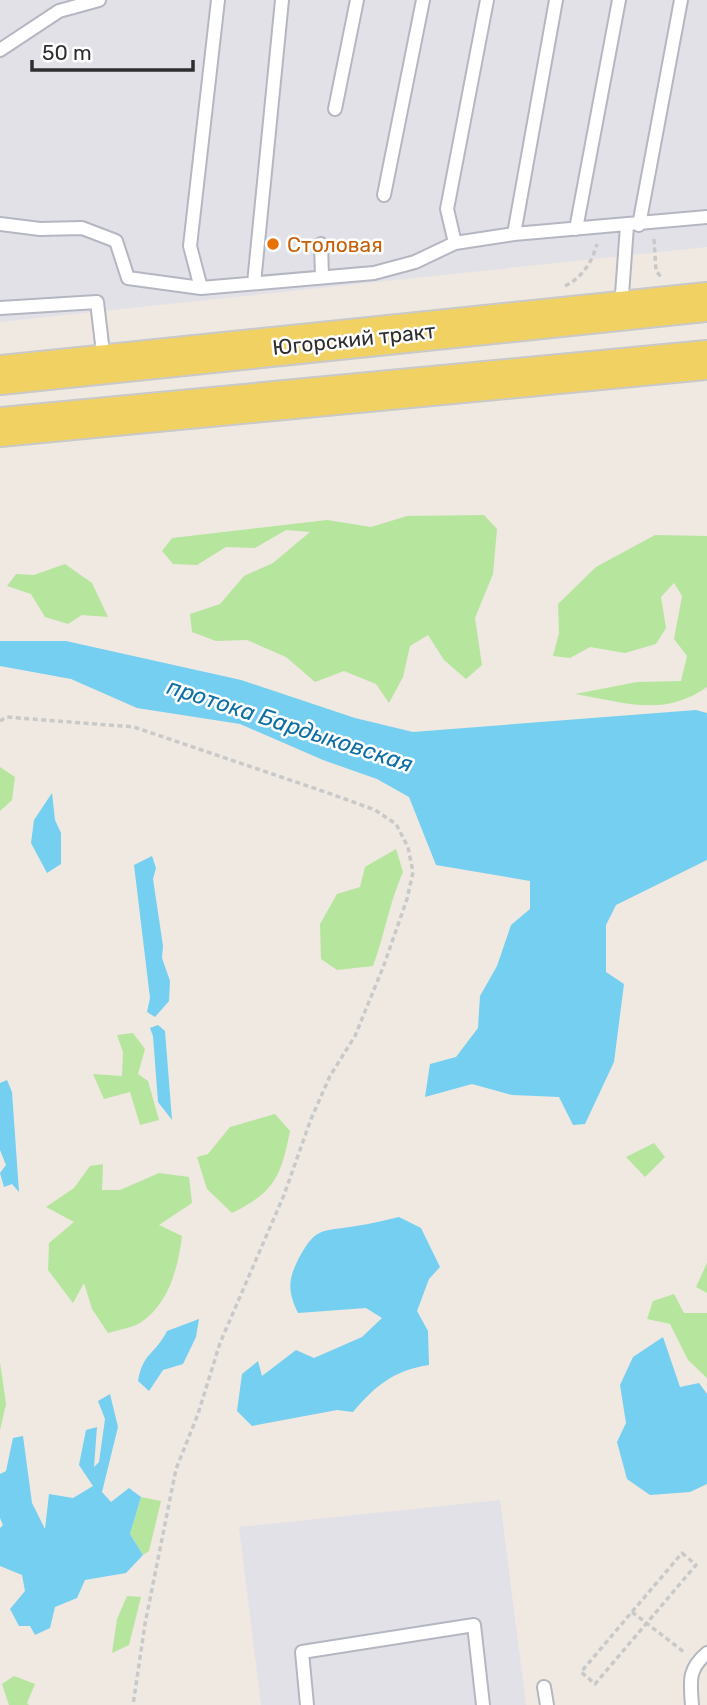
<svg xmlns="http://www.w3.org/2000/svg" width="707" height="1705" font-family="Rubik,sans-serif">
  <style>
    .industrial { fill: #e3e1e8 }
    .green { fill: #b6e59e }
    .water { fill: #75cff0 }
    .lines { fill: none; stroke-linecap: round; stroke-linejoin: round }
    .service-casing { stroke: #b4b7c1; stroke-width: 16 }
    .primary-casing { stroke: #c9c9c9; stroke-width: 42 }
    .path { stroke: #c9c9c9; stroke-width: 3.5; stroke-dasharray: 5 3.5; stroke-linecap: butt }
    .service { stroke: #fff; stroke-width: 12 }
    .primary { stroke: #f2d163; stroke-width: 38 }
    .food-dot { fill: #e8710a; stroke: #fff; stroke-width: 2.5 }
    .labels { text-anchor: middle; dominant-baseline: central; stroke-width: 5; stroke-linejoin: round; paint-order: stroke }
    .food-label { font-size: 21px; fill: #c56008; stroke: #fff; text-anchor: start }
    .street-label { font-size: 21px; fill: #2e2e2e; stroke: #fff }
    .water-label { font-size: 23px; font-style: italic; fill: #0d6fa3; stroke: #fff }
  </style>
  <rect width="100%" height="100%" fill="#efe9e1"/>
  <path class="industrial" d="M 0,0 L 707,0 L 707,247 L 0,322 Z
    M 500,1500 L 526,1705 L 261,1705 L 239,1527 Z"/>
  <path class="green" d="M 484,515 L 497,529 L 493,574 L 475,618 L 482,665 L 466,679 L 444,660 L 428,635 L 410,646 L 403,677 L 389,703 L 376,684 L 344,671 L 315,682 L 286,657 L 247,640 L 216,641 L 192,632 L 190,614 L 220,604 L 244,576 L 273,563 L 310,532 L 286,530 L 255,548 L 226,547 L 197,565 L 173,564 L 162,551 L 172,538 L 327,520 L 371,527 L 407,516 Z
    M 655,535 L 707,536 L 707,687 C 663,718 624,702 575,694 L 637,682 L 681,681 L 687,656 L 674,639 L 682,596 L 674,583 L 661,597 L 666,628 L 656,644 L 625,653 L 590,647 L 570,658 L 553,656 L 559,633 L 558,604 L 596,567 Z
    M 65,564 L 92,583 L 108,617 L 82,615 L 68,624 L 45,617 L 31,594 L 7,586 L 16,574 L 34,575 Z
    M 0,767 L 15,777 L 12,800 L 0,811 Z
    M 396,849 L 403,872 C 389,903 385,934 373,966 L 337,970 L 321,959 L 320,924 L 337,894 L 360,887 L 365,867 Z
    M 133,1033 L 145,1049 L 138,1074 L 148,1081 L 159,1120 L 140,1125 L 130,1092 L 104,1099 L 93,1074 L 122,1076 L 123,1052 L 117,1035 Z
    M 275,1114 L 290,1131 C 281,1176 275,1192 232,1213 L 207,1189 L 197,1157 L 208,1154 L 230,1127 Z
    M 654,1143 L 665,1157 L 645,1177 L 626,1157 Z
    M 103,1164 L 102,1190 L 120,1190 L 159,1173 L 189,1177 L 192,1203 L 159,1225 L 182,1236 C 178,1268 169,1304 140,1323 C 131,1328 118,1330 108,1333 L 92,1309 L 84,1283 L 73,1303 L 48,1270 L 49,1243 L 74,1222 L 46,1207 L 74,1188 L 90,1166 Z
    M 707,1263 L 707,1293 L 696,1287 Z
    M 674,1294 L 684,1313 L 707,1313 L 707,1378 L 688,1360 L 670,1324 L 647,1319 L 653,1301 Z
    M 0,1362 L 6,1404 L 0,1430 Z
    M 141,1497 L 161,1501 L 149,1551 L 143,1555 L 130,1534 Z
    M 127,1596 L 141,1597 L 129,1645 L 112,1653 L 117,1619 Z
    M 14,1676 L 35,1684 L 27,1703 L 29,1705 L 9,1705 L 2,1684 Z"/>
  <path class="water" d="M 0,641 L 66,641 L 241,680 L 355,718 L 413,732 L 696,710 L 707,713 L 707,860 L 616,905 L 606,925 L 606,972 L 624,984 L 614,1062 L 585,1124 L 573,1125 L 559,1097 L 512,1095 L 472,1084 L 425,1097 L 430,1064 L 456,1057 L 478,1028 L 480,996 L 497,966 L 511,925 L 530,909 L 530,881 L 436,865 L 409,797 L 377,779 L 323,760 L 240,724 L 137,708 L 71,679 L 0,666 Z
    M 52,793 L 55,820 L 61,833 L 61,864 L 47,873 L 31,843 L 34,820 Z
    M 152,856 L 156,868 L 153,879 L 163,946 L 162,958 L 170,981 L 169,1001 L 155,1017 L 147,1012 L 150,998 L 134,865 Z
    M 158,1025 L 165,1031 L 172,1120 L 158,1102 L 153,1036 L 150,1028 Z
    M 7,1080 L 12,1092 L 19,1192 L 12,1184 L 4,1187 L 0,1173 L 6,1165 L 0,1150 L 0,1083 Z
    M 399,1217 L 421,1228 L 440,1267 L 429,1279 L 417,1311 L 428,1331 L 429,1365 C 394,1370 375,1386 353,1412 L 337,1410 L 252,1426 L 237,1411 L 242,1374 L 258,1361 L 262,1376 L 296,1350 L 314,1358 L 362,1337 L 382,1318 L 366,1308 L 298,1313 C 289,1294 287,1282 297,1262 C 316,1226 320,1232 356,1226 C 370,1224 385,1220 399,1217 Z
    M 199,1319 L 196,1337 L 183,1364 L 163,1370 L 149,1391 L 138,1381 C 143,1352 155,1355 167,1331 Z
    M 663,1337 L 680,1387 L 699,1383 L 707,1394 L 707,1484 L 690,1492 L 650,1495 L 627,1479 L 617,1442 L 626,1423 L 620,1385 L 633,1357 Z
    M 110,1394 L 118,1427 L 102,1492 L 111,1502 L 129,1488 L 141,1497 L 130,1534 L 143,1555 L 126,1573 L 85,1580 L 77,1598 L 55,1607 L 50,1628 L 35,1635 L 30,1626 L 19,1626 L 10,1609 L 25,1591 L 22,1575 L 0,1566 L 0,1528 L 3,1525 L 0,1518 L 0,1474 L 6,1471 L 13,1438 L 23,1436 L 32,1503 L 45,1529 L 49,1494 L 73,1498 L 93,1486 L 79,1465 L 86,1430 L 97,1427 L 94,1467 L 99,1462 L 105,1419 L 98,1401 Z"/>
  <g class="lines">
    <defs>
      <path id="service" d="M 0,50 L 59,11 L 99,0
        M 335,109 L 357,0
        M 384,195 L 423,0
        M 0,224 L 40,229 L 82,228 L 116,241 L 128,278 L 201,288 L 374,273 L 415,262 L 455,243 L 514,234 L 707,217
        M 639,225 L 681,0
        M 576,229 L 619,0
        M 514,234 L 556,0
        M 455,243 L 447,209 L 487,0
        M 321,244 L 322,277
        M 254,283 L 282,0
        M 201,288 L 190,246 L 218,0
        M 0,308 L 97,302 L 104,361
        M 621,308 L 627,226
        M 544,1687 L 547,1705
        M 307,1705 L 302,1652 L 474,1625 L 483,1705
        M 692,1705 C 690,1681 688,1669 707,1653"/>
      <path id="primary" d="M 0,375 L 707,302
        M 0,427 L 707,360"/>
    </defs>
    <use href="#service" class="service-casing"/>
    <use href="#primary" class="primary-casing"/>
    <path class="path" d="M 654,239 L 656,271 L 662,278
      M 565,286 C 582,278 592,262 597,244
      M 0,721 L 6,717 L 134,727 L 334,795 L 375,810 L 396,824 L 408,847 L 413,872 L 407,899 L 384,965 L 355,1036 L 330,1076 L 311,1119 L 284,1195 L 220,1343 L 198,1414 L 176,1469 L 145,1624 L 133,1705
      M 682,1553 L 696,1565 L 595,1684 L 581,1672 Z
      M 632,1612 L 684,1652"/>
    <use href="#service" class="service"/>
    <use href="#primary" class="primary"/>
  </g>
  <circle class="food-dot" cx="273" cy="244" r="7"/>
  <g class="labels">
    <g class="food-label">
      <text x="287" y="244">Столовая</text>
    </g>
    <g class="street-label">
      <text transform="translate(354 339) rotate(-6)">Югорский тракт</text>
    </g>
    <g class="water-label">
      <text transform="translate(290 725) rotate(18)">протока Бардыковская</text>
    </g>
  </g>
  <path d="M32 60v10h161v-10" fill="none" stroke="#2e2e2e" stroke-width="3.5"/>
  <text x="42" y="60" font-size="21" fill="#2e2e2e" stroke="#ffffff" stroke-width="5" paint-order="stroke">50 m</text>
</svg>
